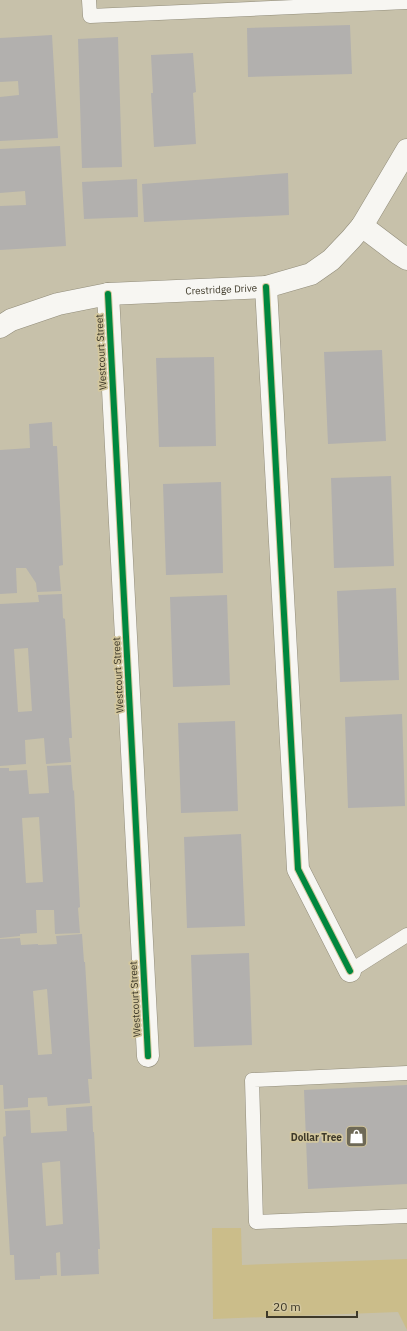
<svg xmlns="http://www.w3.org/2000/svg" width="407" height="1331" font-family="'IBM Plex Sans',sans-serif">
  <style>
    .green { fill: #cbbd8a }
    .building { fill: #b2b0ae; fill-rule: evenodd }
    .lines { fill: none; stroke-linecap: round; stroke-linejoin: round }
    .lane-casing { stroke: #918c7a; stroke-width: 15 }
    .street-casing { stroke: #918c7a; stroke-width: 23 }
    .lane { stroke: #f7f6f2; stroke-width: 14 }
    .street { stroke: #f7f6f2; stroke-width: 22 }
    .cycleway-casing { stroke: #d3c79e; stroke-width: 8 }
    .cycleway { stroke: #00873e; stroke-width: 6 }
    .labels { text-anchor: middle; dominant-baseline: central; stroke-width: 3.5; stroke-linejoin: round; paint-order: stroke }
    .street-label { font-size: 10px; fill: #3e3929; stroke: #d3c79e }
    .poi-label { font-size: 10px; font-weight: bold; fill: #3e3929; stroke: #d3c79e; text-anchor: end }
  </style>
  <rect width="100%" height="100%" fill="#c7c1aa"/>
  <path class="green" d="M 212,1228 L 241,1228 L 242,1265 L 407,1259 L 407,1330 L 398,1312 L 213,1319 Z"/>
  <path class="building" d="M 350,25 L 352,74 L 248,77 L 247,28 Z
    M 52,35 L 58,138 L 0,141 L 0,97 L 19,95 L 18,81 L 0,82 L 0,38 Z
    M 118,37 L 122,167 L 82,168 L 78,39 Z
    M 193,53 L 196,92 L 193,93 L 196,144 L 154,147 L 151,93 L 153,93 L 151,55 Z
    M 60,146 L 66,246 L 0,250 L 0,206 L 26,205 L 25,191 L 0,193 L 0,149 Z
    M 288,173 L 289,215 L 144,222 L 142,184 Z
    M 137,179 L 138,217 L 84,219 L 82,182 Z
    M 382,350 L 386,441 L 328,444 L 324,352 Z
    M 214,357 L 216,446 L 159,447 L 156,358 Z
    M 52,422 L 53,446 L 57,446 L 63,565 L 59,566 L 61,591 L 37,592 L 36,583 L 26,568 L 16,568 L 17,593 L 0,594 L 0,450 L 30,448 L 29,424 Z
    M 391,476 L 394,566 L 334,568 L 331,478 Z
    M 221,482 L 223,573 L 166,575 L 163,484 Z
    M 396,588 L 399,680 L 340,682 L 337,591 Z
    M 62,594 L 63,618 L 65,619 L 72,738 L 69,738 L 71,762 L 46,764 L 44,738 L 25,740 L 26,764 L 0,766 L 0,604 L 39,602 L 38,595 ZM 28,648 L 32,711 L 18,712 L 14,649 Z
    M 227,595 L 230,685 L 173,687 L 170,597 Z
    M 402,714 L 405,806 L 348,808 L 345,717 Z
    M 235,721 L 238,811 L 181,813 L 178,723 Z
    M 71,765 L 73,791 L 74,790 L 80,907 L 78,908 L 80,933 L 55,934 L 54,910 L 36,910 L 37,933 L 20,934 L 20,936 L 0,938 L 0,768 L 9,768 L 9,771 L 27,770 L 29,794 L 49,793 L 47,766 ZM 39,817 L 43,882 L 26,883 L 22,818 Z
    M 241,834 L 245,926 L 187,928 L 184,837 Z
    M 82,934 L 84,962 L 85,962 L 92,1079 L 88,1079 L 90,1103 L 48,1106 L 47,1097 L 28,1098 L 28,1107 L 4,1109 L 3,1085 L 0,1085 L 0,939 L 20,938 L 21,945 L 38,944 L 38,945 L 57,944 L 56,936 ZM 47,989 L 52,1054 L 38,1055 L 33,991 Z
    M 249,953 L 252,1045 L 194,1047 L 191,955 Z
    M 407,1085 L 407,1184 L 308,1189 L 304,1090 Z
    M 92,1106 L 93,1132 L 94,1132 L 100,1249 L 98,1249 L 99,1274 L 61,1276 L 60,1252 L 56,1253 L 57,1275 L 40,1276 L 40,1279 L 15,1280 L 14,1255 L 10,1255 L 3,1137 L 6,1136 L 5,1111 L 30,1110 L 31,1133 L 67,1131 L 66,1108 ZM 60,1161 L 63,1224 L 46,1226 L 42,1163 Z"/>
  <g class="lines">
    <defs>
      <path id="lane" d="M 89,0 L 90,16 L 407,2
        M 350,971 L 407,935
        M 407,1073 L 252,1080 L 256,1222 L 407,1216"/>
      <g id="street">
        <path d="M 362,226 L 399,254 L 407,259"/>
        <path d="M 266,287 L 298,869 L 350,971"/>
        <path d="M 108,294 L 148,1056"/>
        <path id="s1" d="M 0,327 L 11,320 L 58,304 L 108,294 L 266,287 L 311,274 L 331,260 L 351,239 L 362,226 L 407,150"/>
      </g>
    </defs>
    <use href="#lane" class="lane-casing"/>
    <use href="#street" class="street-casing"/>
    <use href="#lane" class="lane"/>
    <use href="#street" class="street"/>
    <defs>
      <path id="cycleway" d="M 266,287 L 298,869 L 350,971
        M 108,294 L 148,1056"/>
    </defs>
    <use href="#cycleway" class="cycleway-casing"/>
    <use href="#cycleway" class="cycleway"/>
  </g>
  <defs>
    <symbol id="shop-square" viewBox="-11 -11 22 22"><rect x="-9" y="-9" width="18" height="18" rx="4" fill="#6e6956" stroke="#d3c79e"/><path d="M-5-2.5h2.3a2.7 3.5 0 0 1 5.4 0H5L5.5 6h-11ZM-1.5-2.5h3a1.5 2.3 0 0 0-3 0Z" fill="#fff"/></symbol>
  </defs>
  <g fill-rule="evenodd">
    <use href="#shop-square" x="344" y="1124" width="25" height="25"/>
  </g>
  <g class="labels">
    <g class="street-label">
      <text stroke="none"><textPath href="#s1" startOffset="227">Crestridge Drive</textPath></text>
      <text transform="translate(101 352) rotate(-93)">Westcourt Street</text>
      <text transform="translate(118 675) rotate(-93)">Westcourt Street</text>
      <text transform="translate(135 999) rotate(-93)">Westcourt Street</text>
    </g>
    <g class="poi-label">
      <text x="342" y="1137">Dollar Tree</text>
    </g>
  </g>
  <path d="M267 1311v6h90v-6" fill="none" stroke="#3e3929" stroke-width="2"/>
  <text x="273" y="1311" font-size="12" fill="#3e3929" stroke="#d3c79e" stroke-width="3" paint-order="stroke">20 m</text>
</svg>
